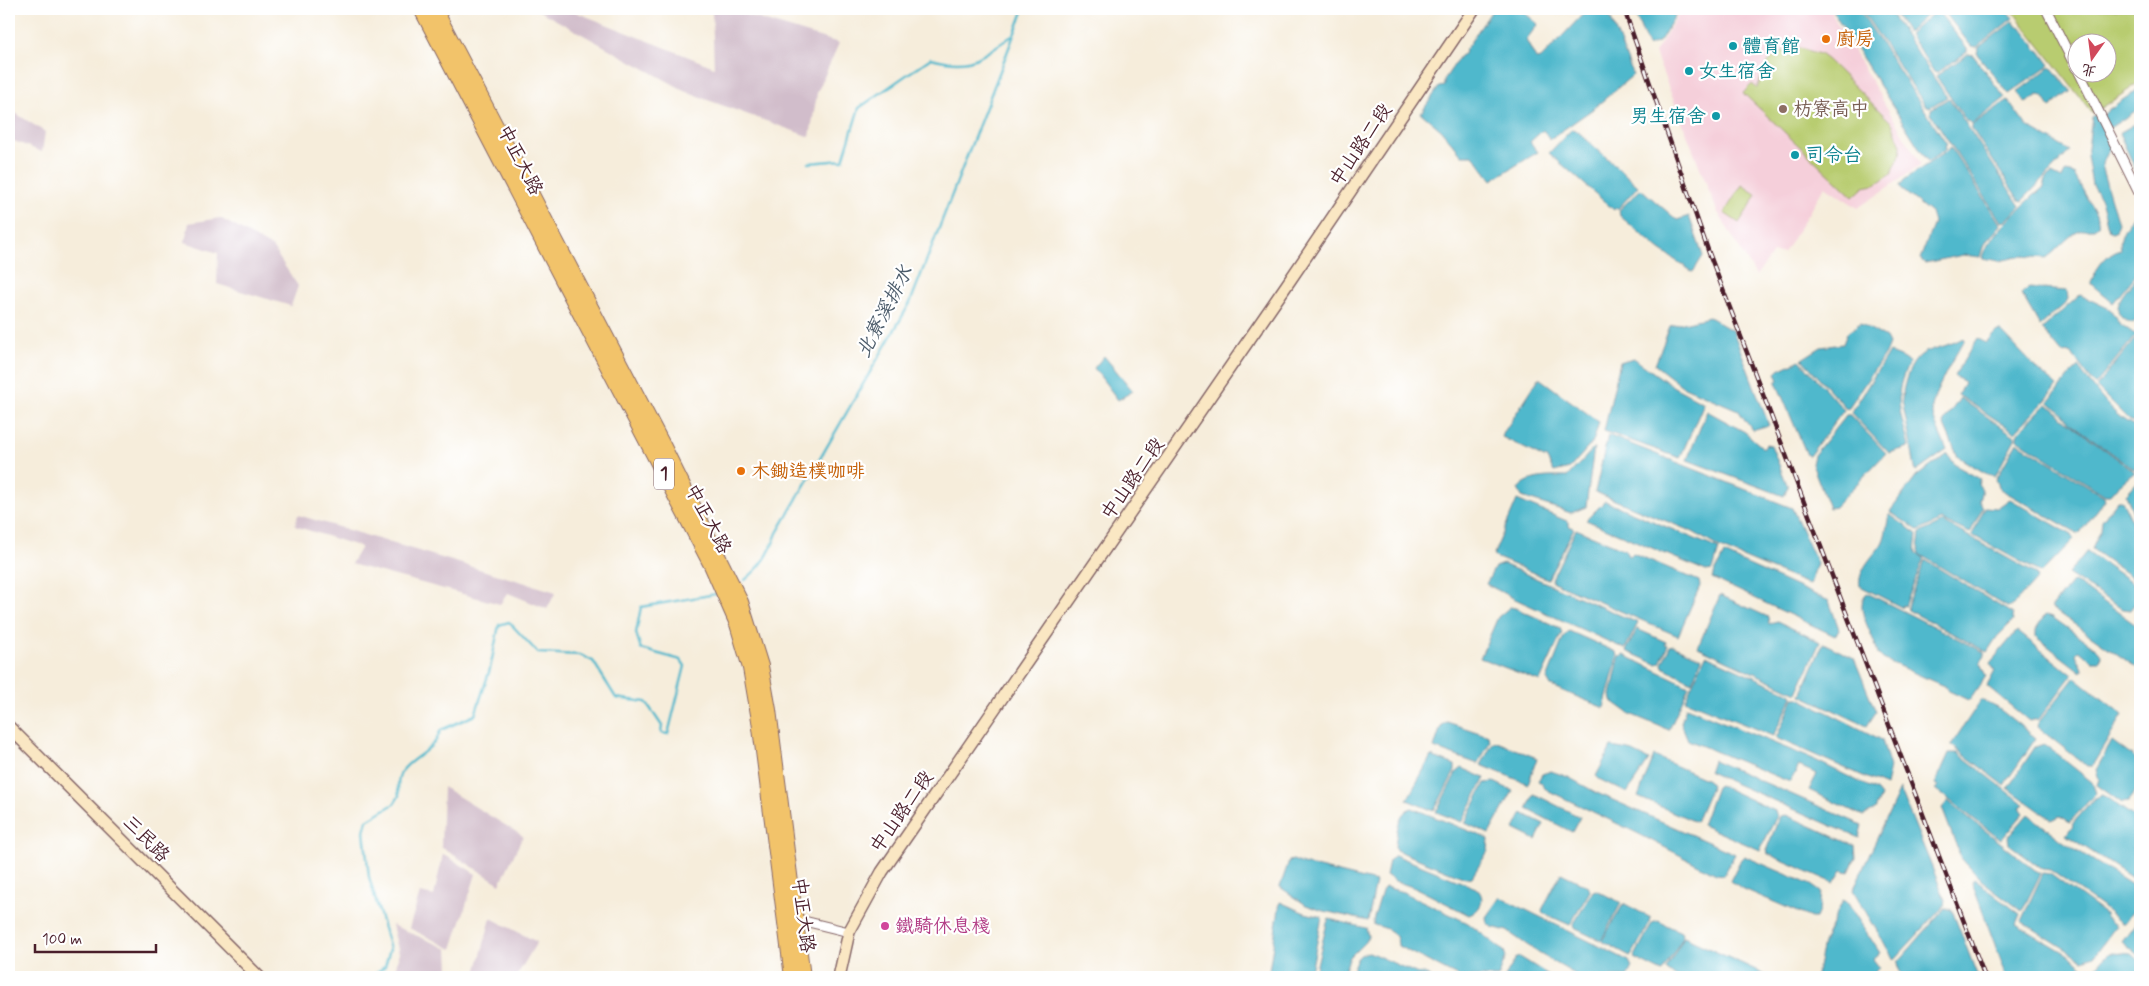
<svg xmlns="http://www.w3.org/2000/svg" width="2149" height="986" font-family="Mynerve,'LXGW WenKai TC',sans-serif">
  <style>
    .built { fill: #f5cfda }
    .industrial { fill: #d1bdcb }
    .green { fill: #b8cc6f; stroke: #81764d; fill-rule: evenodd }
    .water { fill: #4fb8cc; stroke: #4c6c7c }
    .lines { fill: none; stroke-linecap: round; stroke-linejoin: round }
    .stream { stroke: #4fb8cc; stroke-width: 2.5 }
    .street-casing { stroke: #866769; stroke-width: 11 }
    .secondary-casing { stroke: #866769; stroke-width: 14 }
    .primary-casing { stroke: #866769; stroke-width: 16 }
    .street { stroke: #fff; stroke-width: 9 }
    .secondary { stroke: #fae7c3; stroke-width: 11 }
    .primary { stroke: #f2c36a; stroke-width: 14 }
    .rail-casing { stroke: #4a1f2b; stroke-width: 4.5 }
    .rail { stroke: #fff; stroke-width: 2.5; stroke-dasharray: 8; stroke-linecap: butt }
    .food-dot { fill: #e8710a; stroke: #fff; stroke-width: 2 }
    .culture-dot { fill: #0f9aa8; stroke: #fff; stroke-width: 2 }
    .education-dot { fill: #8d6e63; stroke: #fff; stroke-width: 2 }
    .hotel-dot { fill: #d1479c; stroke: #fff; stroke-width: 2 }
    .labels { text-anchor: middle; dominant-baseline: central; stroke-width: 4.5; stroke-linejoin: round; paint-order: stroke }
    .shield { fill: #fff; stroke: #80626b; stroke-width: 1 }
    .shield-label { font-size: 18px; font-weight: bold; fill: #4a1f2b }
    .food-label { font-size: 19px; fill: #c56008; stroke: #fff; text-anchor: start }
    .culture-label { font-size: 19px; fill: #0d838f; stroke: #fff; text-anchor: start }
    .education-label { font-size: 19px; fill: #785e54; stroke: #fff; text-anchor: start }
    .street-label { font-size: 19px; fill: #4a1f2b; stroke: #fff }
    .hotel-label { font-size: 19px; fill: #b23c85; stroke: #fff; text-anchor: start }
    .water-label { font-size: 20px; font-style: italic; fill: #4c5c6b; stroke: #fff }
  </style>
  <rect width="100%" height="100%" fill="#fff"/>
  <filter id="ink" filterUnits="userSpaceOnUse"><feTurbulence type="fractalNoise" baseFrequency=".02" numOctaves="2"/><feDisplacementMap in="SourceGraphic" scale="10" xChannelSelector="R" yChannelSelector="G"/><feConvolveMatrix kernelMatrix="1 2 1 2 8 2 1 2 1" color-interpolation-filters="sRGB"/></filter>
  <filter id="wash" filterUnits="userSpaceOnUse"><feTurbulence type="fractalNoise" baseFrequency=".0096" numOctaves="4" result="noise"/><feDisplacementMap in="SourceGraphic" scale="20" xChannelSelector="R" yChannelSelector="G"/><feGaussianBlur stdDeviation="1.12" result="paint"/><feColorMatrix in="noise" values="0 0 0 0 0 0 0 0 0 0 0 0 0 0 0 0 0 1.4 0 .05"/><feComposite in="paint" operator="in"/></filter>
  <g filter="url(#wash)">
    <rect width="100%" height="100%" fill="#f6eddb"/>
    <path class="built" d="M 1681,9 L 1833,9 L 1831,13 L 1921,165 L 1858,208 L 1825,186 L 1784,253 L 1773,253 L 1756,276 L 1717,211 L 1655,53 Z"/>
    <path class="industrial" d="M 536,9 L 568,9 L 714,67 L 712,9 L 727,9 L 839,43 L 817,93 L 810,137 L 691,94 Z
      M 9,109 L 45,132 L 42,152 L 9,139 Z
      M 220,218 L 272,247 L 298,286 L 291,306 L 217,284 L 218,253 L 185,242 L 189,223 Z
      M 298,515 L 556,592 L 547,609 L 508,593 L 500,604 L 351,564 L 361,547 L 295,526 Z
      M 443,787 L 523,836 L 500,884 L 441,847 Z
      M 443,854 L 476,874 L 452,949 L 409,928 L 420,893 L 434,896 Z
      M 491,918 L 537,942 L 516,977 L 475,977 Z
      M 392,925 L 448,949 L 449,969 L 472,974 L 471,977 L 394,977 L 399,953 Z"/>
    <path class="green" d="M 2011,9 L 2134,9 L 2140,14 L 2140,82 L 2093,114 ZM 2076,42 L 2106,42 L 2106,72 L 2076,72 Z
      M 1800,48 L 1820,54 L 1828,60 L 1892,123 L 1901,145 L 1900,155 L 1892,173 L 1874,185 L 1864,187 L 1853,197 L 1743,93 L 1752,84 L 1757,88 C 1760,82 1761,75 1764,69 C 1772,54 1784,49 1800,48 Z
      M 1742,185 L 1757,195 L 1739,223 L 1724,213 Z"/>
    <path class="water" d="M 1493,9 L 1520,9 L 1538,24 L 1526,40 L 1536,59 L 1541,58 L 1588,9 L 1607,9 L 1633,75 L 1593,109 L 1550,139 L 1543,130 L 1530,142 L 1538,152 L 1492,180 L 1473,155 L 1462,155 L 1441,130 L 1421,113 L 1439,87 L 1444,86 L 1444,80 L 1460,56 L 1464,54 L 1465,50 Z
      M 1633,9 L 1679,9 L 1660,41 L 1648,46 Z
      M 1835,9 L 1859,9 L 1947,144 L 1945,145 L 1946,149 L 1928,162 L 1834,13 Z
      M 1861,9 L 1888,9 L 1947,97 L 1930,107 L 1925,105 Z
      M 1892,9 L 1933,9 L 1910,31 L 1906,31 Z
      M 1942,9 L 2005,9 L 2013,18 L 1977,47 L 1971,46 Z
      M 1937,10 L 1967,48 L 1967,52 L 1937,73 L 1934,72 L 1909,34 Z
      M 2013,21 L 2017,27 L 2020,26 L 2034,44 L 2035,48 L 2040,51 L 2050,65 L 2009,94 L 1977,54 L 1978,48 Z
      M 1968,54 L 1973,55 L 2005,98 L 1972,124 L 1969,121 L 1967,122 L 1936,76 Z
      M 2051,67 L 2071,91 L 2050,107 L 2043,96 L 2038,95 L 2026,103 L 2017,92 Z
      M 2140,88 L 2140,108 L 2105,131 L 2112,145 L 2105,156 L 2102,169 L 2118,223 L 2115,231 L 2112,232 L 2109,231 L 2101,200 L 2092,185 L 2087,156 L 2092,117 L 2097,114 L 2100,119 L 2108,110 Z
      M 1949,98 L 2020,206 L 2006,221 L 2001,222 L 1931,114 L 1931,109 Z
      M 2008,100 L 2027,126 L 2070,151 L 2022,201 L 2019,200 L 1972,129 L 1972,125 Z
      M 2140,121 L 2140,179 L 2119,133 Z
      M 1572,129 L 1576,130 L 1638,186 L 1618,209 L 1616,208 L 1614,210 L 1549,153 Z
      M 1951,148 L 2001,225 L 1984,244 L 1980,257 L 1963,255 L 1925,263 L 1920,259 L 1934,223 L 1931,213 L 1901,189 L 1900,186 L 1904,180 Z
      M 2066,172 L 2074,174 L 2096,214 L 2099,225 L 2094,229 C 2070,228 2064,246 2046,258 L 2022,256 L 1999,261 L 1982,258 C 1984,241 2029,199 2044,187 L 2046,178 L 2052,174 L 2062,179 Z
      M 1641,189 L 1677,220 L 1689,216 L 1703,256 L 1693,272 L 1660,250 L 1620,216 L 1619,210 Z
      M 2140,209 L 2140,270 L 2113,303 L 2091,284 L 2091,282 C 2097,267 2106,253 2121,249 C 2117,235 2130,219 2140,209 Z
      M 2140,274 L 2140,317 L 2133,323 C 2101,312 2128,289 2140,274 Z
      M 2029,288 L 2067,291 L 2068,299 L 2065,304 L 2040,326 L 2021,293 Z
      M 2080,295 L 2110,309 L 2119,323 L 2136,335 L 2095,385 L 2070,352 L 2062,353 L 2042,329 Z
      M 1709,317 L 1733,331 L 1769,425 L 1752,430 L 1738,410 L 1682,386 L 1655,365 L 1670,326 Z
      M 1860,323 L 1886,338 L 1889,344 L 1885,354 L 1849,407 L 1846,408 L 1802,359 L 1821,347 L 1843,344 L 1847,333 Z
      M 1997,331 L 2001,331 L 2036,368 L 2057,386 L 2045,401 L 2015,432 L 1958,395 L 1964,382 L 1954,376 L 1978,338 L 1985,343 Z
      M 1963,338 L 1965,340 C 1957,351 1931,397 1932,410 C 1934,423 1942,438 1947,450 L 1916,472 L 1902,400 C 1903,385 1910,359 1926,352 C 1938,347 1951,345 1963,338 Z
      M 2134,340 L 2140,340 L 2140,423 L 2130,421 L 2096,387 Z
      M 1889,352 L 1910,362 C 1891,395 1901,413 1909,447 L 1889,453 L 1851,413 Z
      M 1104,356 L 1133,391 L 1118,400 L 1094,368 Z
      M 1633,358 L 1674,387 L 1704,403 L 1680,458 L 1604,431 L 1620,362 Z
      M 1800,360 L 1844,410 L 1809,456 L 1807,455 L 1776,382 L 1779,380 L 1776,373 L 1779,370 Z
      M 2078,367 C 2092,385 2116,423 2140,427 L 2140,467 L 2138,470 L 2132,468 L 2071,423 L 2057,408 L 2048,402 Z
      M 1539,378 L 1599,422 L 1593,442 L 1570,468 L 1554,472 L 1546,457 L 1544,458 L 1502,437 L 1504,432 Z
      M 1960,398 L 2015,436 L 2015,439 L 1995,476 L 1987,474 L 1958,457 L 1943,423 Z
      M 2046,404 L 2055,409 L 2063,418 L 2135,472 L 2118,486 L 2110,495 L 2105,495 L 2017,439 L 2017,434 Z
      M 1707,411 L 1745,432 L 1763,448 L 1766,444 L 1771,445 L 1788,487 L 1784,496 L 1687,460 Z
      M 1846,415 L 1850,415 L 1886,453 L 1835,507 L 1829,508 L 1812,464 L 1814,455 Z
      M 1608,435 L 1792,508 L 1817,563 L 1810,585 L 1720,548 L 1693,532 L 1595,492 Z
      M 2017,442 L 2104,496 L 2105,500 L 2079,534 L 2000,489 L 1996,479 Z
      M 1594,448 L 1586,507 L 1571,513 L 1522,497 L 1518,489 C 1529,475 1551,477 1567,477 Z
      M 1948,454 L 1955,465 L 1980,479 L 1978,484 L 1982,489 L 1979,501 L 1983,507 L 1970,533 L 1941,520 L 1919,531 L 1890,512 L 1891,510 L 1917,476 Z
      M 2140,479 L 2140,524 L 2136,520 L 2126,494 Z
      M 2010,499 L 2072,535 L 2074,539 L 2041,573 L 1972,535 L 1985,507 L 1997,508 Z
      M 1517,500 L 1569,522 L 1569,526 L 1574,528 L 1548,579 L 1493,556 Z
      M 2118,500 L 2122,500 L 2134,525 L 2140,531 L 2140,583 L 2092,549 L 2101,530 L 2102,520 Z
      M 1605,501 L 1719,549 L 1713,570 L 1706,571 L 1586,520 Z
      M 1889,514 L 1917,534 L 1915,552 L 1924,558 L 1905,606 L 1902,605 L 1901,607 L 1860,586 C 1857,571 1873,556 1881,545 C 1886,538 1887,523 1889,514 Z
      M 1943,522 L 2036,574 L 2037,579 L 2012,606 L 2007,607 L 1919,554 L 1918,551 L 1920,533 Z
      M 1576,529 L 1626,550 L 1627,555 L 1630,556 L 1633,553 L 1699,581 L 1700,586 L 1678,636 L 1551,581 Z
      M 2087,551 L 2140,588 L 2140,598 L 2131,610 L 2122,609 L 2068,574 Z
      M 1724,554 L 1829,601 L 1839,629 L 1835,636 L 1712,578 Z
      M 1925,560 L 2013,614 L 2012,617 L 2013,621 L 1997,637 L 1987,652 L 1908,610 L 1907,607 Z
      M 1503,564 L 1638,623 L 1625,649 L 1513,598 L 1486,584 L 1495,567 Z
      M 2072,582 L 2079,584 L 2140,628 L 2140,670 L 2051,608 Z
      M 1867,593 L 1984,652 L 1985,656 L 1980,663 L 1986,676 L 1972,697 L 1968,700 L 1947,690 L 1946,687 L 1883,659 L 1878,654 C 1875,636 1852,607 1867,593 Z
      M 1720,595 L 1768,617 L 1769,624 L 1777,621 L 1820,642 L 1797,693 L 1698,647 Z
      M 1510,607 L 1515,608 L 1560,628 L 1562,633 L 1540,681 L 1480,658 L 1498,617 Z
      M 2045,615 L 2052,617 L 2097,649 L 2101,654 L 2100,661 L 2092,661 L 2082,652 L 2078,651 L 2076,654 L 2082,669 L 2081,672 L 2036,637 L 2036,630 Z
      M 1637,629 L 1666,642 L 1665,644 L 1668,645 L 1660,663 L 1656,664 L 1626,651 Z
      M 1569,631 L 1616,652 L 1618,656 L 1604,708 L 1551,686 L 1547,679 L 1564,636 Z
      M 2017,631 L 2072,675 L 2039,719 L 2029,721 L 1987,686 L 1995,671 L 1990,663 Z
      M 1823,643 L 1854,658 L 1876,712 L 1867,726 L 1801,695 Z
      M 1673,645 L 1702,658 L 1692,682 L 1663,667 L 1662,664 L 1670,646 Z
      M 1624,655 L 1689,686 L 1669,730 L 1630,714 L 1612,701 L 1611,695 L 1619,658 Z
      M 1706,655 L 1792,694 L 1793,697 L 1773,736 L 1685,700 Z
      M 2075,677 L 2123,715 L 2092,766 L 2087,766 L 2037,727 L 2038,723 Z
      M 1794,698 L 1799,698 L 1882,740 L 1890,767 L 1886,786 L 1776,738 Z
      M 1981,700 L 1998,708 L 2036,738 L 2004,785 L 1951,745 Z
      M 1686,707 L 1815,760 L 1876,790 L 1881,796 L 1875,810 L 1863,816 L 1809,790 L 1817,774 L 1799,766 L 1790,782 L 1688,740 L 1681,723 Z
      M 1447,722 L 1489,736 L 1490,742 L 1478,764 L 1434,748 L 1441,726 Z
      M 2112,741 L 2140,762 L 2140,787 L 2128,802 L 2122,803 L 2097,785 L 2099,779 L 2096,770 Z
      M 1497,742 L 1537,758 L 1528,784 L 1481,765 L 1493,743 Z
      M 2044,744 L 2092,782 L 2096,793 L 2070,822 L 2060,816 L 2052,820 L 2008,788 L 2035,747 Z
      M 1611,747 L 1629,750 L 1649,760 L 1627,793 L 1599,779 L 1596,776 Z
      M 1949,753 L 1958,753 L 2024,804 L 2020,808 L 2024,813 L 2001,840 L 1935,789 L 1938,786 L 1935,784 Z
      M 1431,756 L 1455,765 L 1455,771 L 1434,811 L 1407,800 Z
      M 1654,756 L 1708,780 L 1712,785 L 1696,822 L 1638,797 Z
      M 1713,760 L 1862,825 L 1859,838 L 1709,772 Z
      M 1462,768 L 1485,778 L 1462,822 L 1436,812 L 1456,773 Z
      M 1551,771 L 1568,777 L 1597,793 L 1735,854 L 1724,875 L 1716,874 L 1637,833 L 1549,791 L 1543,787 L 1542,783 L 1538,781 L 1542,774 Z
      M 1494,782 L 1513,791 L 1489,834 L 1465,823 L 1485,783 Z
      M 1719,785 L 1775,811 L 1777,816 L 1760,850 L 1702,825 L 1716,787 Z
      M 1900,789 L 1945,899 L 1944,906 L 1894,960 L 1853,890 Z
      M 1534,794 L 1580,817 L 1572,832 L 1527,809 Z
      M 2103,795 L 2140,821 L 2140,883 L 2066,835 L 2073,825 L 2072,824 L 2095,798 Z
      M 1948,801 L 2035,870 L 2041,873 L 2022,911 L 1981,880 L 1961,858 L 1942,808 Z
      M 1412,808 L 1489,839 L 1488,851 L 1472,877 L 1465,878 L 1396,850 L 1395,846 C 1397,833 1397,812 1412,808 Z
      M 1522,813 L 1544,824 L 1536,840 L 1514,829 Z
      M 2028,814 L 2064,842 L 2140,890 L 2140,902 L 2124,923 L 2121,923 L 2101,906 L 2050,870 L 2042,869 L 2009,844 L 2008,837 Z
      M 1786,815 L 1855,846 L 1856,857 L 1849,872 L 1842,870 L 1834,883 L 1768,854 L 1767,848 L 1780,816 Z
      M 1395,855 L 1476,888 C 1487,897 1481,911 1469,915 L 1418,889 L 1395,881 L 1386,875 L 1389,861 Z
      M 1744,856 L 1811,885 L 1821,892 L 1819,911 L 1816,918 L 1811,918 L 1744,889 L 1730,881 L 1741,859 Z
      M 1293,860 L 1303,864 L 1376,882 L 1368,921 L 1320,910 L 1306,905 L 1280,887 L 1289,861 Z
      M 1561,873 L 1588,886 L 1590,891 L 1570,925 L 1543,913 L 1542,910 Z
      M 2043,873 L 2050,874 L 2105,914 L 2105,917 L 2116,926 L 2094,956 L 2083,960 L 2021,921 Z
      M 1974,879 L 2020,914 L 2016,924 L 2069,955 L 2084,967 L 2075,977 L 2007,977 L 1972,883 Z
      M 1385,887 L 1403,892 L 1468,923 L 1504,951 L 1506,957 L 1498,977 L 1459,977 L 1398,946 C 1398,931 1386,928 1374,925 L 1373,921 L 1382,891 Z
      M 1596,890 L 1621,903 L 1601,941 L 1574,928 L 1573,925 L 1593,891 Z
      M 1500,897 L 1629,961 L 1632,967 L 1627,977 L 1580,977 L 1540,954 L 1507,931 L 1492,927 L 1487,923 L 1486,917 Z
      M 1843,900 L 1847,902 L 1880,953 L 1873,959 L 1879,967 L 1871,977 L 1816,977 L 1823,943 Z
      M 1280,902 L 1305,913 L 1322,917 L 1310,977 L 1268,977 Z
      M 1625,904 L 1651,918 L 1650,922 L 1632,955 L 1630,956 L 1602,941 L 1622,906 Z
      M 1945,908 L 1952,910 L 1978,977 L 1904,977 L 1899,970 L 1898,962 Z
      M 2140,917 L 2140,956 L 2122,941 Z
      M 1329,919 L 1366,928 L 1368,936 L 1365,942 L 1350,957 L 1342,977 L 1314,977 L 1327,923 Z
      M 1658,921 L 1681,932 L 1683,937 L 1662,972 L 1634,958 L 1652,923 Z
      M 1684,937 L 1756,970 L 1767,977 L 1676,977 L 1666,969 Z
      M 1369,952 L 1418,974 L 1425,974 L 1431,977 L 1351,977 C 1354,965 1355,954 1369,952 Z
      M 2109,953 L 2132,954 L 2140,961 L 2140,977 L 2087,977 Z
      M 1520,957 L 1552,977 L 1505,977 L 1516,958 Z"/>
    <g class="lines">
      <path class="stream" d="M 809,163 L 843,160 L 859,108 L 931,58 C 972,69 979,57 1012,36
        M 745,580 C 763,565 769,555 777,533 L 910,303 L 1024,9
        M 372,977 L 385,966 L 390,949 L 369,877 L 364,831 L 367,820 L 394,804 L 399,796 C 393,764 415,763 433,744 C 437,741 438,735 441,730 L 475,715 L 490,669 L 499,625 L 509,622 L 538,653 L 580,655 L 593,661 L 616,698 L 646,702 L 662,726 L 661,733 L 668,734 L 685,666 L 681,660 L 641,649 L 636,633 L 641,607 L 716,594"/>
    </g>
  </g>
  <g filter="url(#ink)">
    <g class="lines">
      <defs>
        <path id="street" d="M 2046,9 L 2076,68
          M 2079,72 L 2140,195
          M 796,919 L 849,932"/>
        <path id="secondary" d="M 9,727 L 259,977
          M 839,977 L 849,932 L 882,872 L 1286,286 L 1474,9"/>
        <path id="primary" d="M 421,9 L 711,565 L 737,624 L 750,668 L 759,720 L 792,977
          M 435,9 L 664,447 L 741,602 L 761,666 L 769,710 L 803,977"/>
      </defs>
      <use href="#street" class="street-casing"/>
      <use href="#secondary" class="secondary-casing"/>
      <use href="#primary" class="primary-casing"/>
      <use href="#street" class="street"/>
      <use href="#secondary" class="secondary"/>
      <use href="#primary" class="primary"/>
      <defs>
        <path id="rail" d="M 1624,9 L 1709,253 L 1985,977"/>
      </defs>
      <use href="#rail" class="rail-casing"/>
      <use href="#rail" class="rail"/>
    </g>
  </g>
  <g class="food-dot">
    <circle cx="1826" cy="39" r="5"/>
    <circle cx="741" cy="471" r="5"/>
  </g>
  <g class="culture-dot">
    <circle cx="1733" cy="46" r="5"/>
    <circle cx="1689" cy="71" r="5"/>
    <circle cx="1716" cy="116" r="5"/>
    <circle cx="1795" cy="155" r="5"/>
  </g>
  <circle class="education-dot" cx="1783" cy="109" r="5"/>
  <circle class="hotel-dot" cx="885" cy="926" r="5"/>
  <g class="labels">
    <rect class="shield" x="654" y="458.5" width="20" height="31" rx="4"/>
    <g class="shield-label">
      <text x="664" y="474">1</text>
    </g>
    <g class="food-label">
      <text x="1836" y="39">廚房</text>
      <text x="751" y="471">木鋤造樸咖啡</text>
    </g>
    <g class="culture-label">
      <text x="1743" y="46">體育館</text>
      <text x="1699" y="71">女生宿舍</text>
      <text x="1706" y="116" text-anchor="end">男生宿舍</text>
      <text x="1805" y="155">司令台</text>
    </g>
    <g class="education-label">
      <text x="1793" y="109">枋寮高中</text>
    </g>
    <g class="street-label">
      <text transform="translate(1361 145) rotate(-56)">中山路二段</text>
      <text transform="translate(520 160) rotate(63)">中正大路</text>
      <text transform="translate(1133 479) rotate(-55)">中山路二段</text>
      <text transform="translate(708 519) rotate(62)">中正大路</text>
      <text transform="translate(902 812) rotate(-55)">中山路二段</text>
      <text transform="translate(146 839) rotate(45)">三民路</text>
      <text transform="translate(803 915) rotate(83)">中正大路</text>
    </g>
    <g class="hotel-label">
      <text x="895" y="926">鐵騎休息棧</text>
    </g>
    <g class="water-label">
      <text transform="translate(885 312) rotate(-63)">北寮溪排水</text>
    </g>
  </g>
  <rect width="2149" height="986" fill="none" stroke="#fff" stroke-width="30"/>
  <g transform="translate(2092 58) rotate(194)"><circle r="24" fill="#ffffff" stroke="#b7a5aa"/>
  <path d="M0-4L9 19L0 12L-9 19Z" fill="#d1495b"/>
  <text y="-8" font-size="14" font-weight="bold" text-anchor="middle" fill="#4a1f2b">北</text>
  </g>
  <path d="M35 944v8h121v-8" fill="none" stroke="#4a1f2b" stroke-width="2.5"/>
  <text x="42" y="944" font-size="15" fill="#4a1f2b" stroke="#ffffff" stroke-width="4" paint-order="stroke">100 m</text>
</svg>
